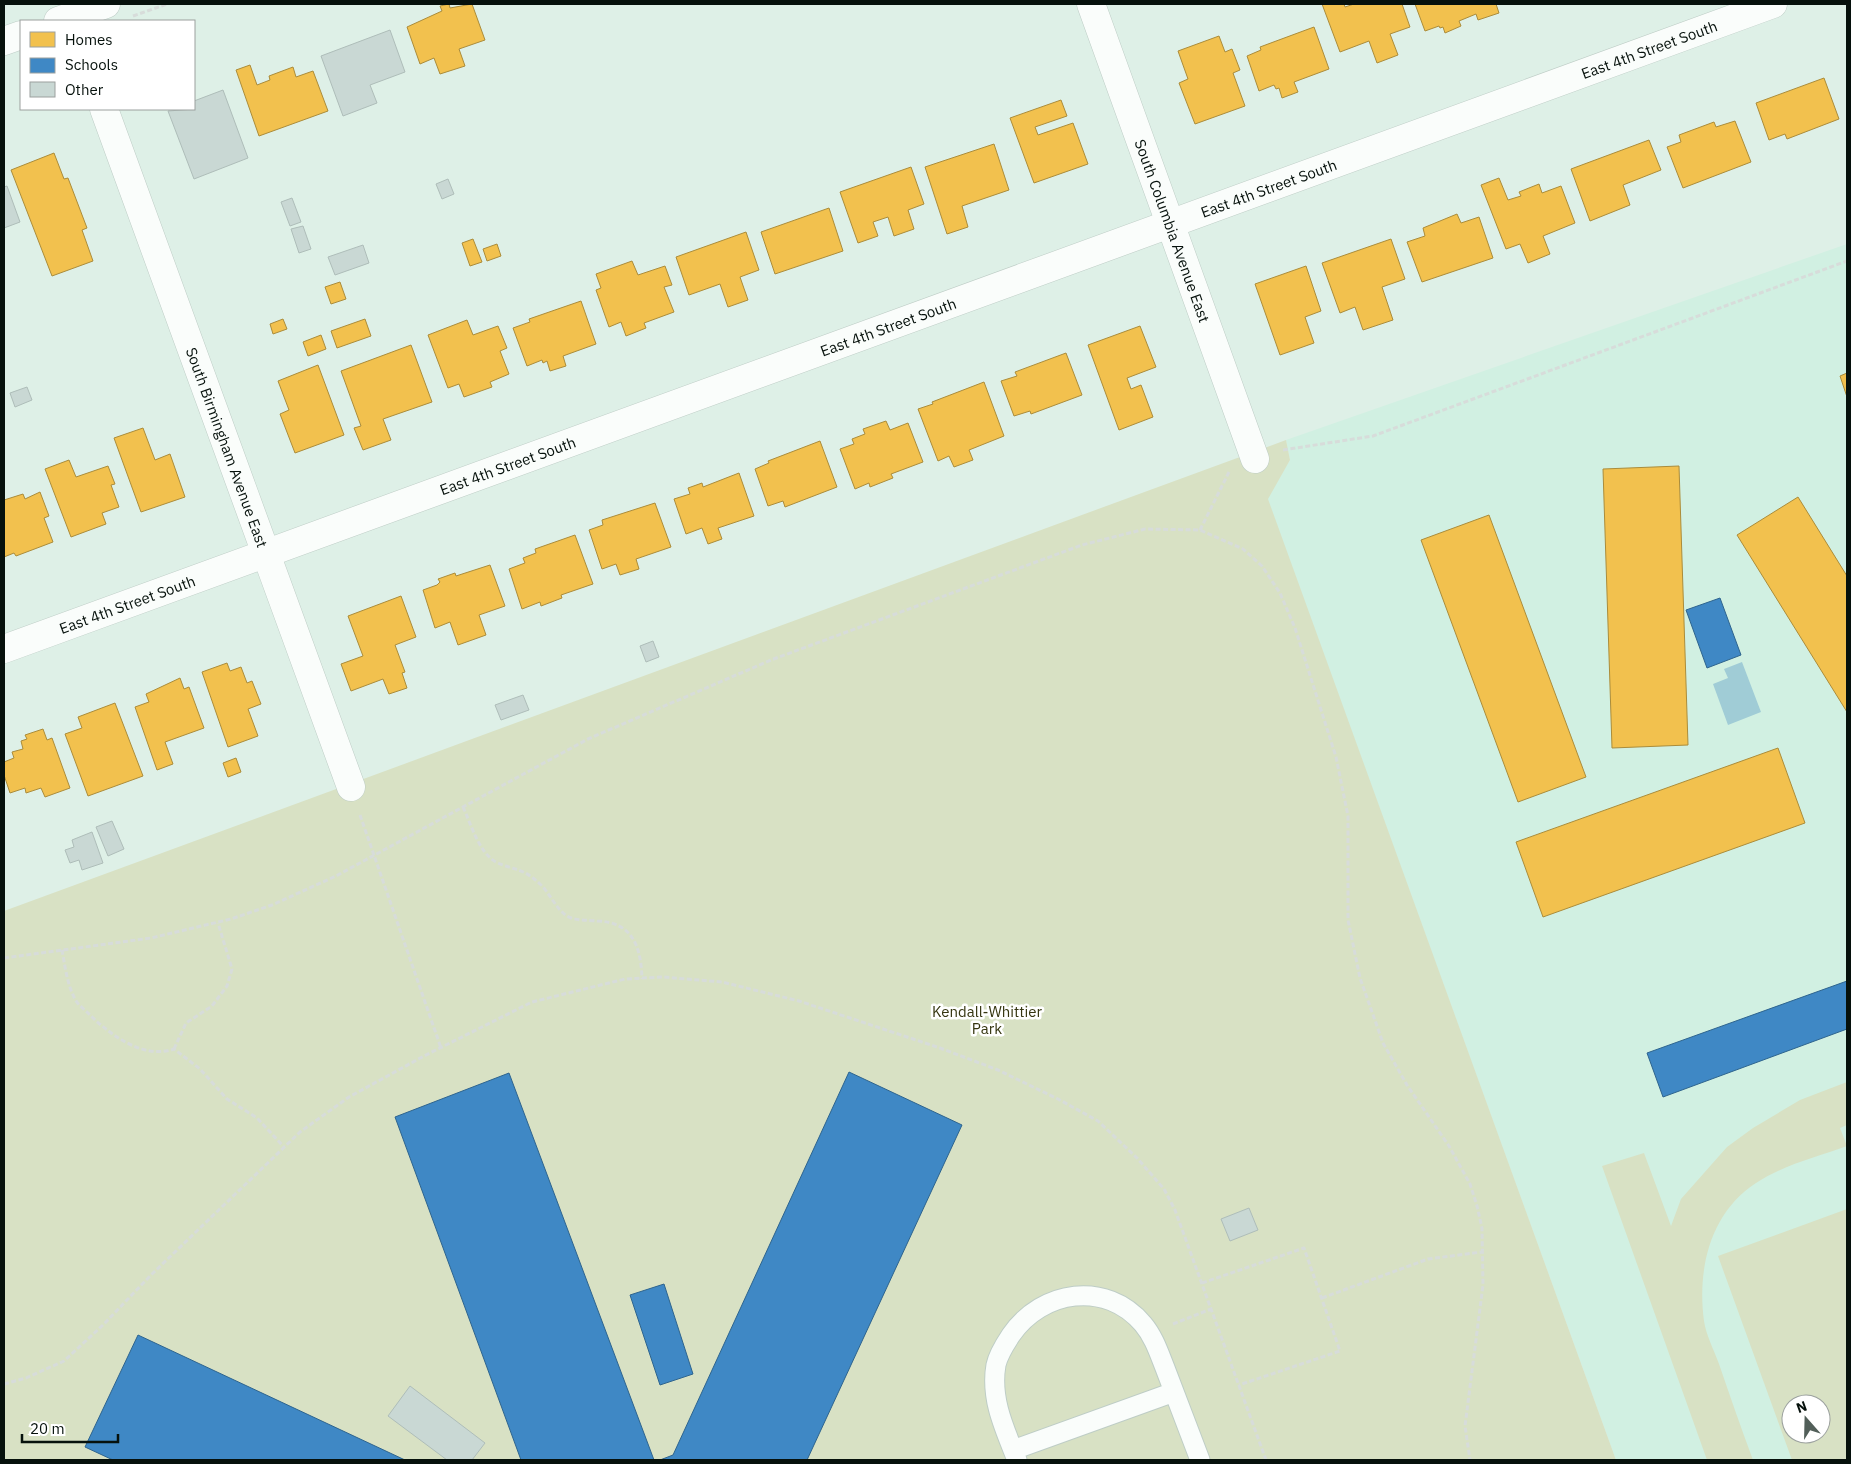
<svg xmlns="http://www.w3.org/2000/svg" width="1851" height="1464" font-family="'IBM Plex Sans',sans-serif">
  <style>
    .built { fill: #d1f0e2; fill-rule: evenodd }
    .green { fill: #d8e1c4; fill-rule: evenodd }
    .water { fill: #a0ccd6 }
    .homes { fill: #f2c14e; stroke: #ab8c3a }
    .schools { fill: #3f88c5; stroke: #2e648e }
    .building { fill: #c9d8d4; stroke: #aebdb9 }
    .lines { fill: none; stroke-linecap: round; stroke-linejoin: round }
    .service-casing { stroke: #becdc6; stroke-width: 21 }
    .minor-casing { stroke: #becdc6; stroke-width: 29 }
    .tertiary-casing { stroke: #becdc6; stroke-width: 29 }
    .path { stroke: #d7dcda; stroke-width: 3; stroke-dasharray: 5 2.5; stroke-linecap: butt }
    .service { stroke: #fafdfb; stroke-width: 19 }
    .minor { stroke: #fafdfb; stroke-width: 28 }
    .tertiary { stroke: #fafdfb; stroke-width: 28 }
    .labels { text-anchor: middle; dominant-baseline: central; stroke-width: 5; stroke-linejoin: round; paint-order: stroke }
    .street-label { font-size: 15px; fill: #06110c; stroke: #fff }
    .park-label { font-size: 15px; fill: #353510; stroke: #fff }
  </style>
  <rect width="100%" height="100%" fill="#def0e7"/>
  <path class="built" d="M 1847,244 L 1847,1460 L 1616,1460 L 1267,498 L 1290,460 L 1286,440 ZM 1791,1404 L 1821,1404 L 1821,1434 L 1791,1434 Z"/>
  <path class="green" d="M 1286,440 L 1290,460 L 1268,499 L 1616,1460 L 4,1460 L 4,911 Z
    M 1847,1082 L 1847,1125 L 1840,1128 L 1847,1146 C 1817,1157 1783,1165 1756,1183 C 1710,1213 1697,1269 1704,1321 C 1706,1335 1714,1350 1719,1364 C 1730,1396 1741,1428 1753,1460 L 1707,1460 L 1602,1166 L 1644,1153 L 1671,1226 L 1681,1199 L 1727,1147 L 1753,1128 L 1800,1100 Z
    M 1847,1209 L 1847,1460 L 1792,1460 L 1718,1256 ZM 1791,1404 L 1821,1404 L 1821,1434 L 1791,1434 Z"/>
  <path class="water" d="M 1742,662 L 1761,712 L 1728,725 L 1713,684 L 1728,678 L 1724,669 Z"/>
  <path class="homes" d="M 449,4 L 450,8 L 472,4 L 485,40 L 459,49 L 465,66 L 440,74 L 434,58 L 420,64 L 407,27 L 442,11 L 440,6 Z
    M 1322,4 L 1344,4 L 1345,7 L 1354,4 L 1402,4 L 1410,27 L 1390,34 L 1398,55 L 1377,63 L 1369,41 L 1340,52 Z
    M 1415,4 L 1496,4 L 1499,13 L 1478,20 L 1476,14 L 1459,21 L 1461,26 L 1445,33 L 1443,27 L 1440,28 L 1439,26 L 1425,31 Z
    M 1314,27 L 1329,69 L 1294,82 L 1298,92 L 1282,98 L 1279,88 L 1276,89 L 1274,85 L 1259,91 L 1247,56 L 1261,50 L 1260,47 Z
    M 1219,36 L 1225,52 L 1232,49 L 1240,70 L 1233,73 L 1245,106 L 1195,124 L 1179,83 L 1188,79 L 1178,51 Z
    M 250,65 L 257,85 L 270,80 L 269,76 L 293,67 L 296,77 L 313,71 L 328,111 L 259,136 L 236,70 Z
    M 1824,78 L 1839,119 L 1787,139 L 1785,134 L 1769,140 L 1756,103 Z
    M 1061,100 L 1067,116 L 1035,127 L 1038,135 L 1073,123 L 1088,164 L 1034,183 L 1010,118 Z
    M 1735,121 L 1751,162 L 1683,188 L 1667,147 L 1681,142 L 1679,135 L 1714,122 L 1716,127 Z
    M 1649,140 L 1661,170 L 1623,185 L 1630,205 L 1590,221 L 1571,169 Z
    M 994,144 L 1009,190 L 962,206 L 968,227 L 947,234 L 925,167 Z
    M 54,153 L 64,179 L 68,178 L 87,228 L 82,230 L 93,261 L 52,276 L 11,170 Z
    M 911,167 L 924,204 L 908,210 L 914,229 L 894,236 L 888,217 L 873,222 L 878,236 L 858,243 L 840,192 Z
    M 1499,178 L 1508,200 L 1521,196 L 1519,192 L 1539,184 L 1542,193 L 1561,186 L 1575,223 L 1543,236 L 1550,254 L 1528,263 L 1520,244 L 1506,249 L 1481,185 Z
    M 829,208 L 843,251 L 775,274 L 761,232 Z
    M 1457,214 L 1461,223 L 1479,217 L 1493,258 L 1422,282 L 1407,242 L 1425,236 L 1423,228 Z
    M 746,232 L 759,270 L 740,277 L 748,300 L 728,307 L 720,284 L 689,295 L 676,257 Z
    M 473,239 L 482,262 L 470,266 L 462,243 Z
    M 1391,239 L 1405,279 L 1382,287 L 1393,320 L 1363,330 L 1355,307 L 1340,313 L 1322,263 Z
    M 497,244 L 501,256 L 487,261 L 483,249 Z
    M 632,261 L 638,275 L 665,266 L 672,285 L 664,287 L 674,312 L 644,323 L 646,328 L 626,336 L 621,322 L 609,327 L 596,290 L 601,288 L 596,274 Z
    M 1306,266 L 1321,311 L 1305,317 L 1314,343 L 1280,355 L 1255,284 Z
    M 340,282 L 346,299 L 331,304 L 325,287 Z
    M 581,301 L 596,344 L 563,356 L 566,366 L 550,371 L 547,361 L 543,363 L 542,360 L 527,366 L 513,328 L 530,322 L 529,319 Z
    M 283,319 L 287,329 L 273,334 L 270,324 Z
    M 365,319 L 371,336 L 337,348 L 331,331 Z
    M 467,320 L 473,335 L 498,326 L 507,348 L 500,351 L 509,374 L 490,382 L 492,387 L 464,397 L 459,384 L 448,388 L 428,335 Z
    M 1140,326 L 1156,367 L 1127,378 L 1131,389 L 1141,385 L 1153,417 L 1119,430 L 1088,345 Z
    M 321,335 L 326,349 L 308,356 L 303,342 Z
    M 411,345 L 432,402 L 383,419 L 391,440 L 363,450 L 354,428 L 361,426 L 341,371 Z
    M 1066,353 L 1082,395 L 1031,414 L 1030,411 L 1014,416 L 1001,381 L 1017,376 L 1015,372 Z
    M 318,365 L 344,435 L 295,453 L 280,414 L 289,410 L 278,381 Z
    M 1847,373 L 1847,397 L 1840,376 Z
    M 984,382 L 1004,436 L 969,450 L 973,460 L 954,467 L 949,456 L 938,461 L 918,409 L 933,404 L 932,402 Z
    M 886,421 L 890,430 L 908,423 L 923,462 L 891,474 L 893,478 L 870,487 L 869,483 L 855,489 L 840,449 L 854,444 L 852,439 L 865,434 L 863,429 Z
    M 143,428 L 155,460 L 170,454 L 185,497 L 141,512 L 114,438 Z
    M 820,441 L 837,487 L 785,507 L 783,501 L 768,506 L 755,469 L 769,463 L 768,461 Z
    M 69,460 L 76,477 L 108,466 L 115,484 L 111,485 L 119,507 L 102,513 L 106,524 L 71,537 L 45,469 Z
    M 1679,466 L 1688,745 L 1612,748 L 1603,469 Z
    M 739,473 L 754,516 L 718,528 L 722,539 L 708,544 L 702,528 L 686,534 L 674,499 L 690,494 L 688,488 L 702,483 L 703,487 Z
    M 40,492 L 49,516 L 44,518 L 53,542 L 16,556 L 14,553 L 4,557 L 4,500 L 23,494 L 25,499 Z
    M 1798,497 L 1847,576 L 1847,712 L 1737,535 Z
    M 655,503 L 671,547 L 636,559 L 639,569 L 620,575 L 616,564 L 602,569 L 589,530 L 603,525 L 602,520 Z
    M 1489,515 L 1586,777 L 1518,802 L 1421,540 Z
    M 575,535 L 593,584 L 561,595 L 562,598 L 541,606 L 540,602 L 522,609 L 509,569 L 525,563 L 523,558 L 536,553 L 535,549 Z
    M 490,565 L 505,606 L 479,615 L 486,635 L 458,645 L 450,622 L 435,628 L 423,590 L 437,585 L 440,582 L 438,579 L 455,573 L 456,576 Z
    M 401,596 L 416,637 L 395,645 L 405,672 L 402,673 L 407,688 L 389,694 L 383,679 L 351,691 L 341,664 L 363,656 L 348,616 Z
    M 227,663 L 230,671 L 241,667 L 247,683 L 252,681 L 261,704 L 248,709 L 258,736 L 228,747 L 202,672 Z
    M 180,678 L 184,689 L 189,687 L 204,728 L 165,742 L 173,764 L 157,770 L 135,707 L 149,702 L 146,694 Z
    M 115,703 L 143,776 L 88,796 L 65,734 L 82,728 L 78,717 Z
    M 43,729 L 47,740 L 52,738 L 70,788 L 45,797 L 41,788 L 26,793 L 25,788 L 10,793 L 4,775 L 4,762 L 14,758 L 12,752 L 23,749 L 21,741 L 27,739 L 25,735 Z
    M 1778,748 L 1805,823 L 1543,917 L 1516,842 Z
    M 236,758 L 241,772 L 228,777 L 223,763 Z"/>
  <path class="schools" d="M 1720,598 L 1741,655 L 1707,668 L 1686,610 Z
    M 1847,981 L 1847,1029 L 1663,1097 L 1647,1053 Z
    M 849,1072 L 962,1125 L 807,1460 L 660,1460 L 673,1455 Z
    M 509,1073 L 654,1460 L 521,1460 L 395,1117 Z
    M 664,1284 L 693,1374 L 660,1385 L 630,1295 Z
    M 138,1335 L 405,1460 L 113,1460 L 85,1447 Z"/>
  <path class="building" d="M 390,30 L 405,72 L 370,85 L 377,103 L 343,116 L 321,56 Z
    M 223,90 L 248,158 L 194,179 L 168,111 L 194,109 L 194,101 Z
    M 448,179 L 454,194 L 442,199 L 436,184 Z
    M 7,186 L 20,222 L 4,228 L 4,187 Z
    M 292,198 L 301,222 L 290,226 L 281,202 Z
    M 303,226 L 311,249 L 299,253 L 291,229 Z
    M 363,245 L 369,263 L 335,275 L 328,257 Z
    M 27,387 L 32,400 L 15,407 L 10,393 Z
    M 653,641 L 659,657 L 646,662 L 640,646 Z
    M 523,695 L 529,710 L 501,720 L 495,705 Z
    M 112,821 L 124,849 L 108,856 L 96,827 Z
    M 92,832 L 103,863 L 82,870 L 79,860 L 70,863 L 65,850 L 74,847 L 72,840 Z
    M 1249,1208 L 1258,1230 L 1230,1241 L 1221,1219 Z
    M 410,1386 L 485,1443 L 472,1460 L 447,1460 L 388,1416 Z"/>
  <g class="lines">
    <defs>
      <path id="service" d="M 1013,1450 L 1174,1392
        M 1017,1460 C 1005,1430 990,1399 996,1365 C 998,1355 1005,1344 1011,1335 C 1042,1290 1106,1280 1143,1324 C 1154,1337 1159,1353 1165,1368 C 1177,1399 1188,1429 1200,1460"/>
      <g id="minor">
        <path id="s1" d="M 1091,4 L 1255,459"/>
        <path id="s2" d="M 104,109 L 351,787"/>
        <path id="s3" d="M 4,649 L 1773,4"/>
      </g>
      <path id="tertiary" d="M 58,21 L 106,4
        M 4,41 L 21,35"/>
    </defs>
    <use href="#service" class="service-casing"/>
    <use href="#minor" class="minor-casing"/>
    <use href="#tertiary" class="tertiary-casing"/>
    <path class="path" d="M 133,16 L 167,4
      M 1283,450 L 1373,436 L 1847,261
      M 1200,530 L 1229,472
      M 463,807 C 471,824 479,853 496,862 C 515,871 522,867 540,884 C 550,893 555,908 567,916 C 575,921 588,920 597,921 C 633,922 641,947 642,979
      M 360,815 L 441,1048
      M 62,950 C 65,966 67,984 75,999 C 78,1005 84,1009 88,1013 C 109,1034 143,1060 174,1049 L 200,1069 L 227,1099 L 257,1118 L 284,1147
      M 4,958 L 151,938 L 231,919 L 272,905 L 336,876 L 588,739 L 771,660 L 1082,545 L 1145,529 L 1200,530 L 1243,549 L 1262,566 L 1280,593 L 1295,628 L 1336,757 L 1348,816 L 1348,920 L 1360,978 L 1383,1043 L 1407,1085 L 1449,1146 L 1470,1184 L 1477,1206 L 1482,1228 L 1483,1285 L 1465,1426 L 1470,1460
      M 174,1049 L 186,1023 L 212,1006 L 227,986 L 232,969 L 218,923
      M 1202,1283 L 1304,1248 L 1340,1351 L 1239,1385
      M 1322,1298 L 1428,1259 L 1482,1252
      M 1173,1324 L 1211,1309
      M 4,1384 L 26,1378 L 64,1361 L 103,1325 L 151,1275 L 300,1132 L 349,1097 L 424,1056 L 532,1002 L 625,979 L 663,977 L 722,982 L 799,1001 L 940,1048 L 998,1070 L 1058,1099 L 1098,1121 L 1137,1158 L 1164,1189 L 1175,1210 L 1266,1460"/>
    <use href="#service" class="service"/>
    <use href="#minor" class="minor"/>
    <use href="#tertiary" class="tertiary"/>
  </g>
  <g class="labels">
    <g class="street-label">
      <text stroke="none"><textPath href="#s3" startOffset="1751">East 4th Street South</textPath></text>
      <text stroke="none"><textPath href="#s3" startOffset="1346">East 4th Street South</textPath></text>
      <text stroke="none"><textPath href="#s1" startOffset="241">South Columbia Avenue East</textPath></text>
      <text stroke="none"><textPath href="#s3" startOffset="941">East 4th Street South</textPath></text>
      <text stroke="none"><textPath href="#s2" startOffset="360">South Birmingham Avenue East</textPath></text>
      <text stroke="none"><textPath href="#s3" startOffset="536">East 4th Street South</textPath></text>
      <text stroke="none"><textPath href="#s3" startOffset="131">East 4th Street South</textPath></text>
    </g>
    <g class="park-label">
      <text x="987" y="1011">Kendall-Whittier<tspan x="987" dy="17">Park</tspan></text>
    </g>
  </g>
  <rect width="1851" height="1464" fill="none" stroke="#06110c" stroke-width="10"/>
  <rect x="20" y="20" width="175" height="90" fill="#ffffff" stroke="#9ba09e"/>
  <rect x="30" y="32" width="25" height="15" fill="#f2c14e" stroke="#9ba09e"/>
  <text x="65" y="45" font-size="15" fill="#06110c">Homes</text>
  <rect x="30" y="58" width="25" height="15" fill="#3f88c5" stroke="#9ba09e"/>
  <text x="65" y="70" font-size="15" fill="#06110c">Schools</text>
  <rect x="30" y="82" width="25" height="15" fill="#c9d8d4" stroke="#9ba09e"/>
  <text x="65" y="95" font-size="15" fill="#06110c">Other</text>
  <g transform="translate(1806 1419) rotate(340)"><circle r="24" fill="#ffffff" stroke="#9ba09e"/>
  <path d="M0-4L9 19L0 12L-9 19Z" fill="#525f59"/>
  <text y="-8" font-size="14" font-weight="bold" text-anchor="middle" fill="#06110c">N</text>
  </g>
  <path d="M22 1434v8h96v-8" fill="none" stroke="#06110c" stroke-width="2.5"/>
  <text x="30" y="1434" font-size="15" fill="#06110c" stroke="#ffffff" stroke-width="4" paint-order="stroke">20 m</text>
</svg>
